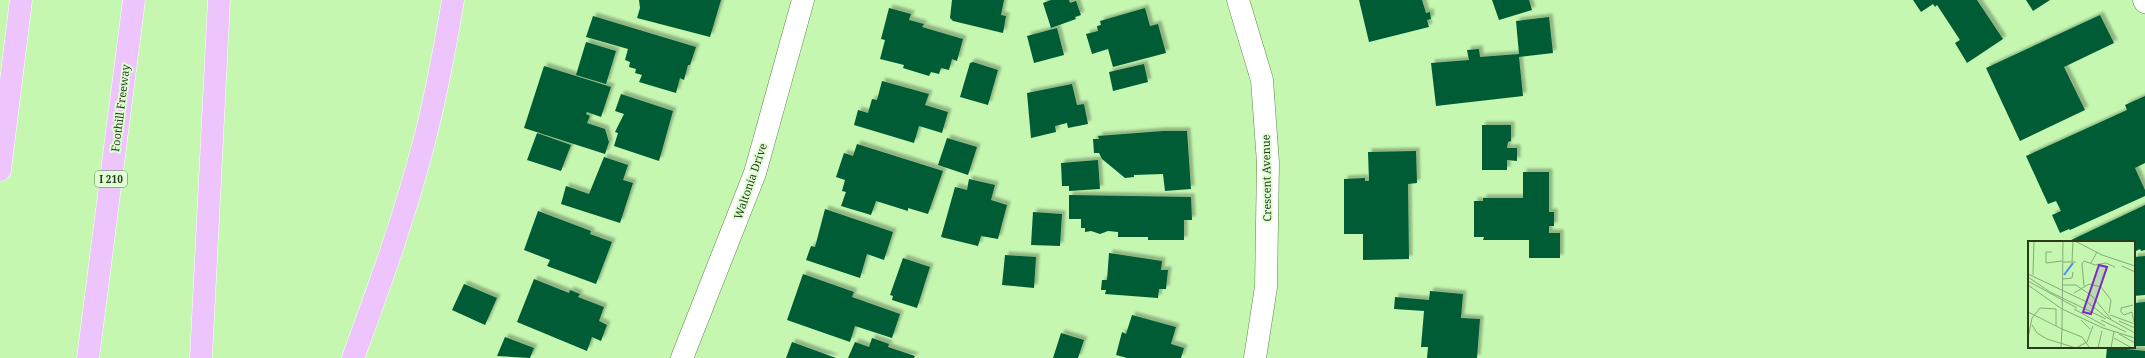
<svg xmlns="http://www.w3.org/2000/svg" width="2145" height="358" font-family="'Noto Serif',serif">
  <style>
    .building { fill: #045b36; filter: url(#shadow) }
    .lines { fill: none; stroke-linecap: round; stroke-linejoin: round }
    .minor-casing { stroke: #5b8948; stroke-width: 23 }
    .highway-casing { stroke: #fff; stroke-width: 23 }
    .minor { stroke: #fff; stroke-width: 22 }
    .highway { stroke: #edc4fc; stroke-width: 22 }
    .labels { text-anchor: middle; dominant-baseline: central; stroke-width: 4; stroke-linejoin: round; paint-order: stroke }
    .shield { fill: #e0fed4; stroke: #5e7655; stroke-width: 1 }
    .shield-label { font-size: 10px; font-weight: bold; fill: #273b1f }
    .street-label { font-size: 11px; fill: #273b1f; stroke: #e0fed4 }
    .inset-river { fill: none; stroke: #488ef0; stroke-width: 2 }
    .inset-road { fill: none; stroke: #86ac77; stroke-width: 1 }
    .view { fill: #7b2cbf; fill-opacity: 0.15; stroke: #7b2cbf; stroke-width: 2 }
    .inset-edge { fill: none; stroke: #273b1f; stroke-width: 2 }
  </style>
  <defs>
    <filter id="shadow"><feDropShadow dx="3.5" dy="-3.5" stdDeviation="1" flood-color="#0004"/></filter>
  </defs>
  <rect width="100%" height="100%" fill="#c5f7b1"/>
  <path class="building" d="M 639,0 L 721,0 L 710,37 L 637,18 L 640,8 Z
    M 952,0 L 1004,0 L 1001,15 L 1006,16 L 1003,33 L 953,21 L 950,18 Z
    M 1051,0 L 1069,0 L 1070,3 L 1076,1 L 1081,15 L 1075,17 L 1076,19 L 1051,28 L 1043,3 Z
    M 1359,0 L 1422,0 L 1426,13 L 1430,12 L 1431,19 L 1427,20 L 1429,27 L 1369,42 Z
    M 1492,0 L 1529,0 L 1532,10 L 1499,20 Z
    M 1913,0 L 1977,0 L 2003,39 L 1967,63 L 1955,43 L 1960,40 L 1937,5 L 1935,7 L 1933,4 L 1921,12 Z
    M 2026,0 L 2050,0 L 2033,11 Z
    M 889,8 L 911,14 L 909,20 L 924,24 L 922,27 L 963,39 L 957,61 L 952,59 L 949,70 L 941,68 L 939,74 L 931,72 L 929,76 L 903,68 L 904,65 L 880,59 L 885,40 L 881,39 Z
    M 1145,8 L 1150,26 L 1158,24 L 1166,53 L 1113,67 L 1108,49 L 1092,54 L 1086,34 L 1098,31 L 1097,26 L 1101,25 L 1100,21 Z
    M 2100,15 L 2114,43 L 2064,67 L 2085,110 L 2020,141 L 1986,68 Z
    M 593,16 L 696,47 L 690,65 L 688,65 L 684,80 L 680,78 L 676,93 L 639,82 L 642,75 L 635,73 L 636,69 L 629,67 L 630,62 L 625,60 L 628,49 L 586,37 Z
    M 1549,17 L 1553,53 L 1519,57 L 1523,96 L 1436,106 L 1431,63 L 1469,60 L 1467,50 L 1479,49 L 1480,57 L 1519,54 L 1516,21 Z
    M 1057,28 L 1064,55 L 1034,63 L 1027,36 Z
    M 586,42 L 616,51 L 606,84 L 576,75 Z
    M 973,62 L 998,70 L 988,105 L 960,97 L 970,63 Z
    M 1144,64 L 1148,82 L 1113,91 L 1109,72 Z
    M 544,66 L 611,87 L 601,117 L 587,112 L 586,114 L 590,116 L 587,123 L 605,129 L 609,142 L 605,154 L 524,128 Z
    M 882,81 L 929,94 L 925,105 L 948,112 L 942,133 L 919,126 L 914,143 L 854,125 L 858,110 L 868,113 L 872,99 L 877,100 Z
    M 1072,84 L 1077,105 L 1084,104 L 1088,124 L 1068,128 L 1067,123 L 1055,126 L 1056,132 L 1031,138 L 1027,93 Z
    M 621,94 L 673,111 L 659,161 L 614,146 L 618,133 L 615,132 L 624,114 L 615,111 Z
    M 2145,96 L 2145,163 L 2135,168 L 2145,190 L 2145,196 L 2070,230 L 2069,229 L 2060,233 L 2052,215 L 2061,211 L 2056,201 L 2048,204 L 2026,156 L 2127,110 L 2125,105 Z
    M 1482,125 L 1511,125 L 1511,141 L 1508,142 L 1507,148 L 1517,148 L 1517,161 L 1507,160 L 1507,170 L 1482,170 Z
    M 1163,131 L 1187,131 L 1191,189 L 1165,191 L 1163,174 L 1134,175 L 1134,177 L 1125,178 L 1102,159 L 1099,153 L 1094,153 L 1093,139 L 1099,139 L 1098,136 Z
    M 537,133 L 571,145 L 561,171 L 527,160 Z
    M 947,138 L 977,147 L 968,175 L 938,165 Z
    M 857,144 L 943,171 L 928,214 L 908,208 L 908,211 L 876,201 L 871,215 L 841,206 L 846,192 L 842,191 L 845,180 L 836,177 L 844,153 L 853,156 Z
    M 1416,151 L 1417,183 L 1408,184 L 1409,259 L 1363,260 L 1363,234 L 1344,234 L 1344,179 L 1365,178 L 1365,181 L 1369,181 L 1368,152 Z
    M 604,157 L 628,165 L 623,180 L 633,183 L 620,223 L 561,204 L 566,186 L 589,194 Z
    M 1098,160 L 1100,189 L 1069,191 L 1069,186 L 1062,186 L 1061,163 Z
    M 1523,172 L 1549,172 L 1549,212 L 1554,212 L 1554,226 L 1549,226 L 1549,233 L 1560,233 L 1560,258 L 1529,258 L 1529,240 L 1483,240 L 1484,237 L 1474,237 L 1474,201 L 1483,201 L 1483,198 L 1523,198 Z
    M 969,179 L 995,185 L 991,200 L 1007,205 L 998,239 L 981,236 L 978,246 L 941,237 L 955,187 L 967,190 Z
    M 1069,195 L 1191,197 L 1192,220 L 1184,220 L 1184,240 L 1148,240 L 1148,237 L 1118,237 L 1118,232 L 1108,231 L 1100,234 L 1091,231 L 1085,232 L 1085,228 L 1081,228 L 1081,219 L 1069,219 Z
    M 2145,205 L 2145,250 L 2141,251 L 2140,249 L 2134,252 L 2134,242 L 2067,242 Z
    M 825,209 L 893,232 L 884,260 L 867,254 L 860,278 L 806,260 L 811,246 L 815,247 Z
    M 538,211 L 591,231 L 590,234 L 612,242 L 596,284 L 547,266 L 550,260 L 524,250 Z
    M 1033,212 L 1062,214 L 1060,246 L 1031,245 Z
    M 1109,253 L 1162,261 L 1161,270 L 1168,270 L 1166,289 L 1159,289 L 1158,298 L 1105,294 L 1106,290 L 1101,290 L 1102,280 L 1107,280 Z
    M 1005,255 L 1036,257 L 1034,288 L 1002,285 Z
    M 2145,256 L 2145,295 L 2134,296 L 2134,257 Z
    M 903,258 L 930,267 L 917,308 L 892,300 L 893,296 L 890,295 Z
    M 803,274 L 854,292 L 852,297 L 900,314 L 892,338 L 855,326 L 850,342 L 787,320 Z
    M 534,279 L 569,293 L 570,290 L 580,294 L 578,297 L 604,307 L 599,321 L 607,325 L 601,341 L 592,337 L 587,351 L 517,322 Z
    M 464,284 L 497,298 L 485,325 L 452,310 Z
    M 1430,291 L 1463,294 L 1461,318 L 1480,319 L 1477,358 L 1427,358 L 1428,347 L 1421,347 L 1424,311 L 1394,309 L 1395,297 L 1429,300 Z
    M 2145,302 L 2145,346 L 2136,346 L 2134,303 Z
    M 1132,315 L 1176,327 L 1171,344 L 1184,348 L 1181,358 L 1127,358 L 1116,355 L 1122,332 L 1126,334 Z
    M 1061,333 L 1084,340 L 1078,358 L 1053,358 Z
    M 505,337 L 534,348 L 530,358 L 497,356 Z
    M 872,338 L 889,344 L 888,347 L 915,356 L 914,358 L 848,358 L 855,342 L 869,347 Z
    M 792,342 L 836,358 L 786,358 Z
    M 2107,347 L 2145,351 L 2145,358 L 2106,358 Z"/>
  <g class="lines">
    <defs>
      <path id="minor" d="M 1238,0 L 1262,80 L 1268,163 L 1266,287 L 1255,358
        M 2144,0 L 2145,2
        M 682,358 L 755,173 L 803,0"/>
      <path id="highway" d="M 0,170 L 21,0
        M 88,358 L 134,0
        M 201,358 L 219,0
        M 353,358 C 379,287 405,216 424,142 C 436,96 445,48 453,0"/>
    </defs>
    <use href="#minor" class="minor-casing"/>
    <use href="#highway" class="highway-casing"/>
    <use href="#minor" class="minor"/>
    <use href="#highway" class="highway"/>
  </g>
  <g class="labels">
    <rect class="shield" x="95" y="171" width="32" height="16" rx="3"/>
    <g class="shield-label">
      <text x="111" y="179">I 210</text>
    </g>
    <g class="street-label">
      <text transform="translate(120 108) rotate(-83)">Foothill Freeway</text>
      <text transform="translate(1266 178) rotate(-91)">Crescent Avenue</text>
      <text transform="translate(750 181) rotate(-71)">Waltonia Drive</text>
    </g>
  </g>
  <g transform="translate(2028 241)">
    <rect width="107" height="107" fill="#c5f7b1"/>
    <path class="inset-river" d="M 36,34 L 45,22"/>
    <path class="inset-road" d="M 35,0 L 34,88 L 54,96 L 62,107M 47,0 L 74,14 L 107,25M 24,11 L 18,11 L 18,22 L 34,20M 34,21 L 48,21M 44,21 L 45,0M 63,22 L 69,11M 94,25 L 107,31M 0,33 L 59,61 L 78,76 L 107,92M 5,34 L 6,0M 0,36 L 22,51 L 78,78M 35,38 L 44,37 L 45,31M 0,40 L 49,67M 0,44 L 34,68 L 75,87 L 107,97M 35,44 L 48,44 L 64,55 L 83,78M 56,45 L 54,23 L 56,20 L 67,24 L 78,22 L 87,26M 46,52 L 61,43 L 73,46 L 83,59 L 81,72M 46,68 L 77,85M 0,71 L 34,88 L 33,107M 82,74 L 107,83M 96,74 L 93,71 L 93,67 L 105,64M 96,74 L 104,71 L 106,81M 53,79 L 62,88M 73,79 L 98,91M 91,80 L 107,87M 4,84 L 9,92 L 19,98 L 48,107 L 59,101 L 65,85M 91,93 L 107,102M 0,97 L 4,77 L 12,67 L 28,68 L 28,85M 86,97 L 104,107M 70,107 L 74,90M 83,107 L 86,90"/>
    <path class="view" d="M 71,24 L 79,26 L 63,73 L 55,71 Z"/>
    <rect width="107" height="107" class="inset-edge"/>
  </g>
</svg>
